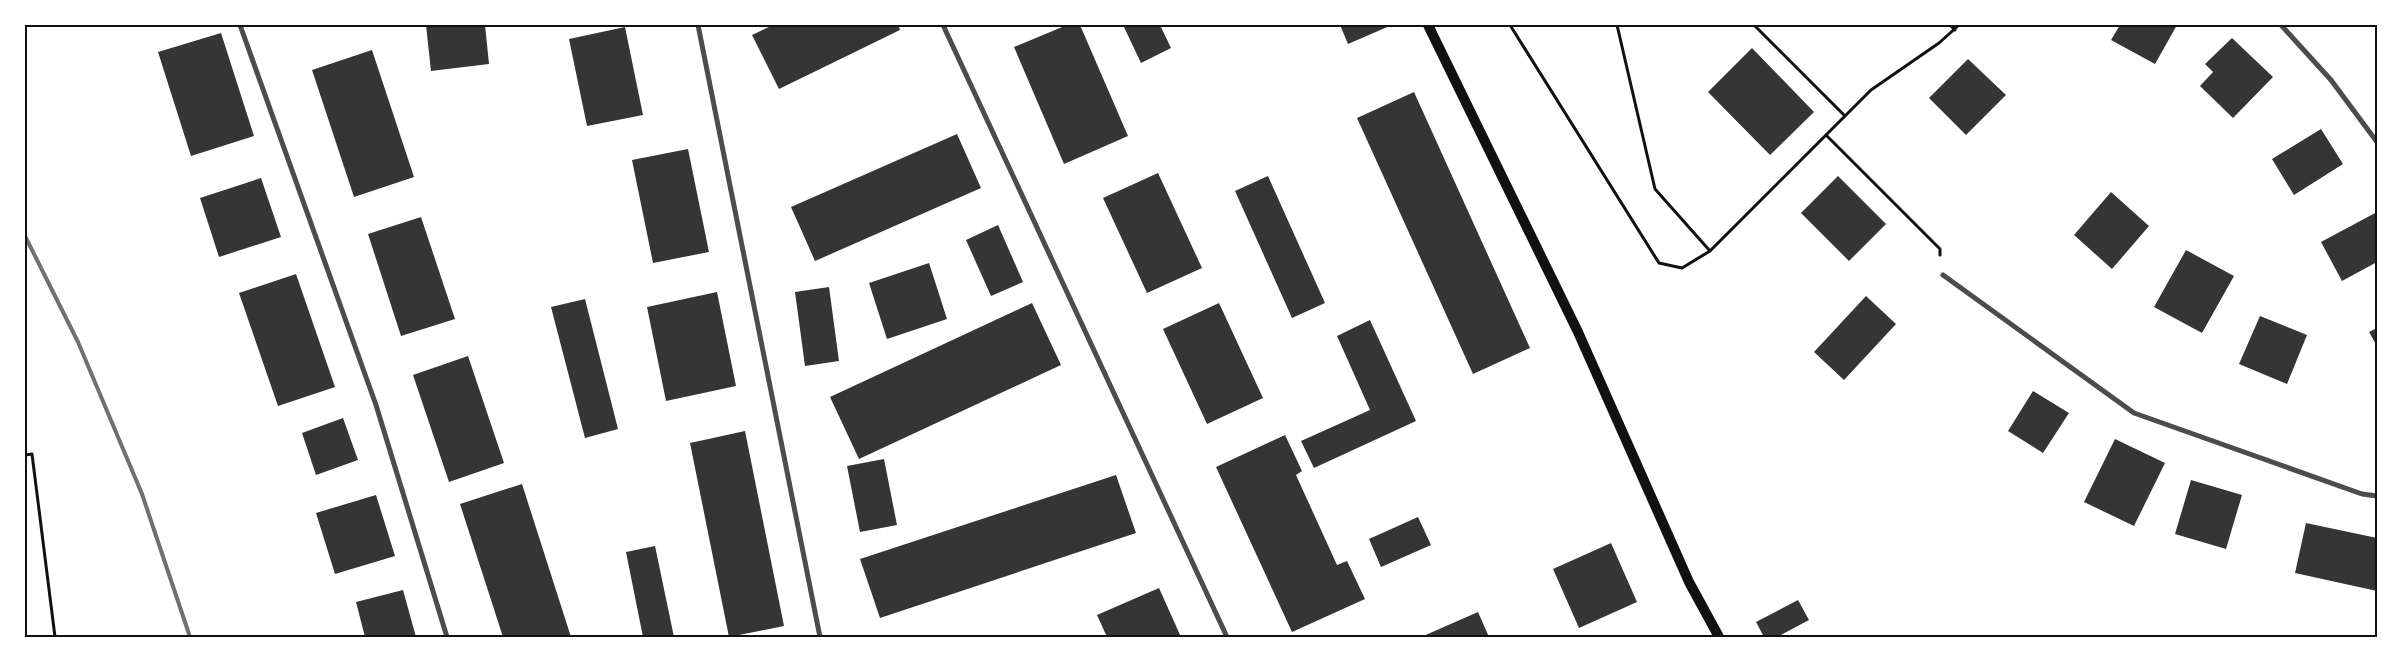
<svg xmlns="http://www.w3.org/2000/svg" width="2402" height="662" font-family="'Roboto Condensed',sans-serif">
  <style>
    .building { fill: #353535 }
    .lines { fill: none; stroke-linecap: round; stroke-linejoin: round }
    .path { stroke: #111; stroke-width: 3 }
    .minor { stroke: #4c4c4c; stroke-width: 5 }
    .secondary { stroke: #111; stroke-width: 10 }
    .rail { stroke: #707070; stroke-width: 4 }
    .neatline { fill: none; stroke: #111; stroke-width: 2 }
  </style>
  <rect width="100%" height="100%" fill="#fff"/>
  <path class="building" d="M 426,25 L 485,25 L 489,64 L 431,71 Z
    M 773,25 L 898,25 L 900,30 L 779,89 L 752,35 Z
    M 1067,25 L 1080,25 L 1128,136 L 1064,164 L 1014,47 Z
    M 1123,25 L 1160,25 L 1171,48 L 1141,63 Z
    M 1340,25 L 1392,25 L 1348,44 Z
    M 2120,25 L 2177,25 L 2155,64 L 2111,40 Z
    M 625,27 L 643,115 L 587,126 L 569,39 Z
    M 221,33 L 254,136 L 191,156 L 158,52 Z
    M 2232,38 L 2273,77 L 2233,118 L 2200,86 L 2213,72 L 2205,64 Z
    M 1752,48 L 1814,112 L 1770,155 L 1708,92 Z
    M 372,50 L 414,177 L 354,197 L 312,70 Z
    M 1968,59 L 2006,95 L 1966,135 L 1929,98 Z
    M 1414,92 L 1530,348 L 1473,374 L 1357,118 Z
    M 2321,129 L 2343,164 L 2294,195 L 2272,159 Z
    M 957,134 L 981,188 L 815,261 L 791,207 Z
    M 688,149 L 709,252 L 653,263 L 632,160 Z
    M 1158,173 L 1202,268 L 1147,293 L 1103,198 Z
    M 1268,176 L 1325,303 L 1292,318 L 1235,191 Z
    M 1838,176 L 1886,224 L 1849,261 L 1801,213 Z
    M 261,178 L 281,237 L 219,257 L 200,198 Z
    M 2111,192 L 2149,226 L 2112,269 L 2074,235 Z
    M 2377,212 L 2377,262 L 2342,281 L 2321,242 Z
    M 421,217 L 455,319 L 401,336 L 368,234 Z
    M 998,225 L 1023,282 L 991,296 L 966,240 Z
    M 2186,250 L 2234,276 L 2202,333 L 2154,307 Z
    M 929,263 L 947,319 L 887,339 L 869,283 Z
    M 296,274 L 335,387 L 278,406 L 239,293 Z
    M 829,287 L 839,361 L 805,366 L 795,292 Z
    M 717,292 L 736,386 L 666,401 L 647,307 Z
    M 1866,296 L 1896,324 L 1844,380 L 1814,352 Z
    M 585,299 L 618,429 L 585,438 L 551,307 Z
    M 1032,303 L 1061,365 L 859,459 L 830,397 Z
    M 1219,303 L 1263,398 L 1207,424 L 1163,329 Z
    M 2260,316 L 2307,335 L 2287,384 L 2239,364 Z
    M 1370,320 L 1416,421 L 1314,468 L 1301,441 L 1370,410 L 1337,336 Z
    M 2377,328 L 2377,346 L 2369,332 Z
    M 468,356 L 504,463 L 449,482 L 413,375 Z
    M 2033,391 L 2069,413 L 2043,453 L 2008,431 Z
    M 343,418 L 358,460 L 316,475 L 302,433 Z
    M 745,431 L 784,626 L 729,637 L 690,443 Z
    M 1285,435 L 1302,471 L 1296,475 L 1337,565 L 1347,561 L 1365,599 L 1292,632 L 1216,467 Z
    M 2115,439 L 2165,463 L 2134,526 L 2084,502 Z
    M 884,459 L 897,525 L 860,532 L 847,466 Z
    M 1116,475 L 1136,533 L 880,618 L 860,559 Z
    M 2191,480 L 2242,495 L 2226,549 L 2175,534 Z
    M 522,484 L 554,584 L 571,637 L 503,637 L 460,504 Z
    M 376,495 L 395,556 L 335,574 L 316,513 Z
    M 1418,517 L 1431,545 L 1381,567 L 1369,539 Z
    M 2306,523 L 2377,538 L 2377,591 L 2295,573 Z
    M 1611,543 L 1637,602 L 1579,628 L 1553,569 Z
    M 655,546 L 674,637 L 643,637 L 626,552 Z
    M 1159,588 L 1181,637 L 1107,637 L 1097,615 Z
    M 403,590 L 416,637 L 365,637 L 356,602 Z
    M 1798,600 L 1809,620 L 1777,637 L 1764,637 L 1756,622 Z
    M 1478,612 L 1489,637 L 1421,637 Z"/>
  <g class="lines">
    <path class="path" d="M 1510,25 L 1659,263 L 1682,268 L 1710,251 L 1826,135 L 1940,249 L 1940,255
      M 1617,25 L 1655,189 L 1710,251
      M 1754,25 L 1845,116
      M 1950,25 L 1955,30
      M 1826,135 L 1871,90 L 1939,43 L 1959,25
      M 25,455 L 32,454 L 55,637"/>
    <path class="minor" d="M 240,25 L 376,405 L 447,637
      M 698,25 L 820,637
      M 943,25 L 1227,637
      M 2281,25 L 2331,80 L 2377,142
      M 1943,275 L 2134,413 L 2362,494 L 2377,496"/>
    <path class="secondary" d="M 1428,25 L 1578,332 L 1689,582 L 1719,637"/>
    <path class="rail" d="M 25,236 L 78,342 L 142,494 L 190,637"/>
  </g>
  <rect width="2402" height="662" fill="none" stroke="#ffffff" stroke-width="52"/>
  <rect x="26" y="26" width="2350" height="610" class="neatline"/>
</svg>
